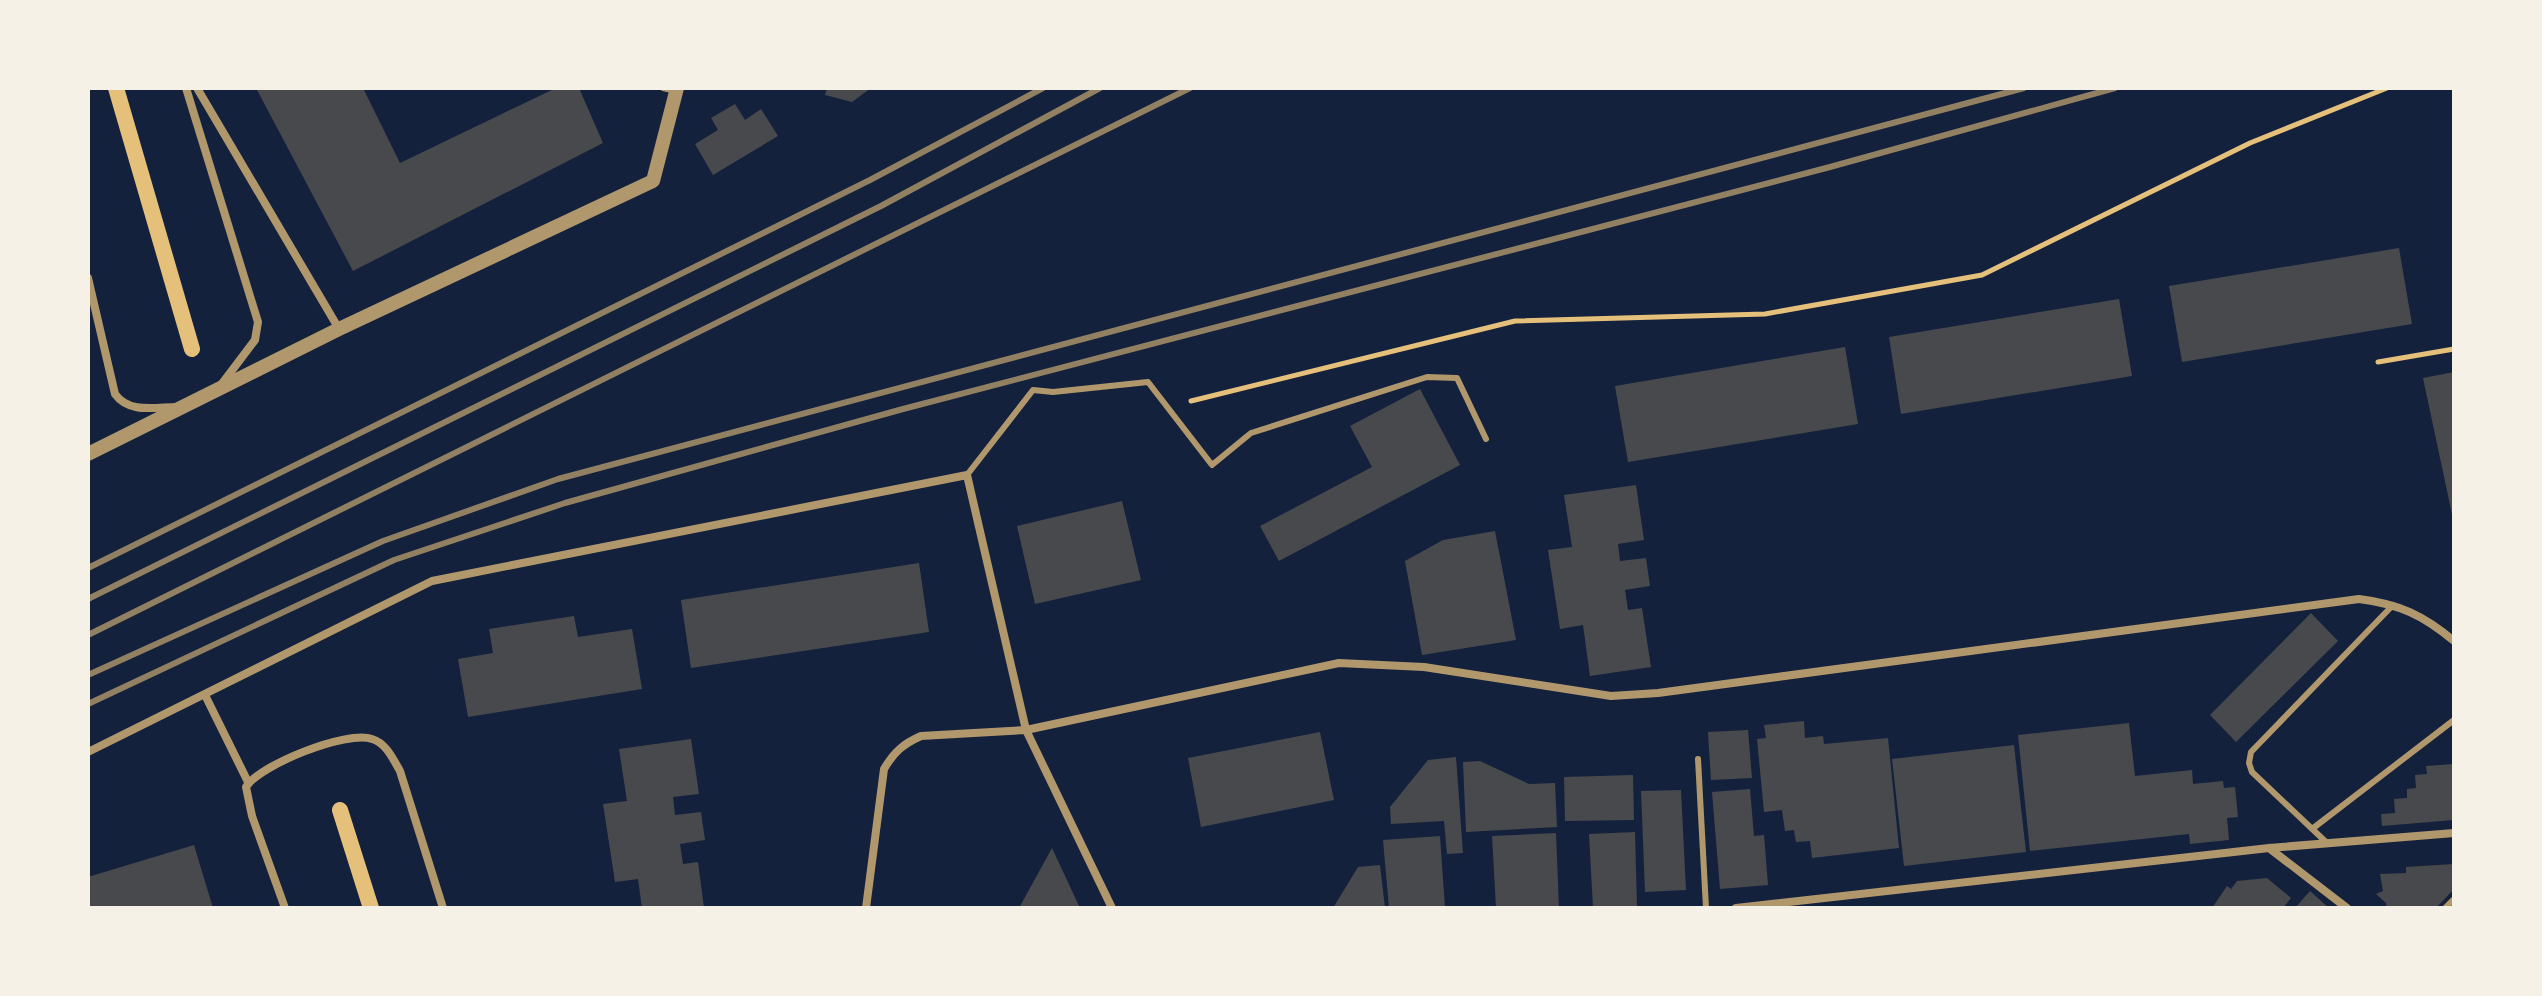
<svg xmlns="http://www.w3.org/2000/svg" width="2542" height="996" font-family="'Noto Serif',serif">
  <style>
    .building { fill: #48494c }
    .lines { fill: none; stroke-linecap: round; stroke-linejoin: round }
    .path { stroke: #e5c07b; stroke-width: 5 }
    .service { stroke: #b1986c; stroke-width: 6 }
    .minor { stroke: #b1986c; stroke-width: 8 }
    .tertiary { stroke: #b1986c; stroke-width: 14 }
    .secondary { stroke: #e5c07b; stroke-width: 16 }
    .rail { stroke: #918062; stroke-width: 6 }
  </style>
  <rect width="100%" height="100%" fill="#14213d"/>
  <path class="building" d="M 256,88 L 363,88 L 400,163 L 556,88 L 579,88 L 603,143 L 353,271 Z
    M 827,88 L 871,88 L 852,102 L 825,95 Z
    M 735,104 L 745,120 L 761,109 L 778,136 L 713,175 L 695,144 L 718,130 L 711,118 Z
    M 2399,248 L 2412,324 L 2182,362 L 2169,286 Z
    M 2119,299 L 2132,376 L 1901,414 L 1889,337 Z
    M 1845,347 L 1858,424 L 1628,462 L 1615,386 Z
    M 2454,372 L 2454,519 L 2453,519 L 2423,378 Z
    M 1420,389 L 1460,465 L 1279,561 L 1260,526 L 1372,467 L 1350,426 Z
    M 1636,485 L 1644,540 L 1618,544 L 1620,561 L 1646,558 L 1650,586 L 1625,590 L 1628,610 L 1642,608 L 1651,667 L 1590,676 L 1583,625 L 1560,629 L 1548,550 L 1572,547 L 1564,495 Z
    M 1122,501 L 1141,580 L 1035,604 L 1017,526 Z
    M 1495,531 L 1516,640 L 1422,655 L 1405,561 L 1443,540 Z
    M 919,563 L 929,632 L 691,668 L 681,600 Z
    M 2311,613 L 2338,641 L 2236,742 L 2210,715 Z
    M 574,616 L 578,637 L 632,629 L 642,689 L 468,717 L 458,659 L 493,653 L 489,629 Z
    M 1804,721 L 1805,738 L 1823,736 L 1824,744 L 1888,738 L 1899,848 L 1812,858 L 1810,841 L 1796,842 L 1794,830 L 1785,831 L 1782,810 L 1764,812 L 1757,739 L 1766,738 L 1764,725 Z
    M 2129,723 L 2135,776 L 2192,770 L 2193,784 L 2223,781 L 2224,788 L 2235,787 L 2238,817 L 2227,818 L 2229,840 L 2190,844 L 2189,834 L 2030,851 L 2018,735 Z
    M 1748,730 L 1752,778 L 1711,780 L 1708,732 Z
    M 1320,732 L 1334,800 L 1201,827 L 1188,758 Z
    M 691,739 L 699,794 L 673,797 L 675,815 L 701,812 L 705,840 L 680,844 L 683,864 L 698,862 L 704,908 L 642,908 L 638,879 L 615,882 L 603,804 L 627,801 L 619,749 Z
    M 2014,745 L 2026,852 L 1904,866 L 1892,759 Z
    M 1456,757 L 1463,853 L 1447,854 L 1444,821 L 1391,824 L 1390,807 L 1428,760 Z
    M 1480,761 L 1529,784 L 1555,783 L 1557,827 L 1466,832 L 1463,762 Z
    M 2454,764 L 2454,820 L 2382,826 L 2381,814 L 2395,813 L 2394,799 L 2407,798 L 2407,789 L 2416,788 L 2415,775 L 2427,774 L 2426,766 Z
    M 1633,775 L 1634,820 L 1565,821 L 1564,777 Z
    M 1750,789 L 1754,836 L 1764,835 L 1768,885 L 1720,889 L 1712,792 Z
    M 1681,790 L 1686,890 L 1645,892 L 1641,791 Z
    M 1635,832 L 1637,908 L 1593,908 L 1589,834 Z
    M 1556,833 L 1559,908 L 1496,908 L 1492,836 Z
    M 1440,836 L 1445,908 L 1389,908 L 1383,840 Z
    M 194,845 L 213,908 L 88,908 L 88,877 Z
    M 1052,848 L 1080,908 L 1019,908 Z
    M 2454,864 L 2454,889 L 2436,908 L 2387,908 L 2386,903 L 2376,894 L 2383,891 L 2380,874 L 2406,873 L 2406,867 Z
    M 1380,865 L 1385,908 L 1333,908 L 1358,867 Z
    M 2267,878 L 2291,898 L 2283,908 L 2212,908 L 2227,886 L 2231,889 L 2237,881 Z
    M 2310,891 L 2329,908 L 2295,908 Z"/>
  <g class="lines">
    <path class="path" d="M 2378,362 L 2454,349
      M 1191,401 L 1515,321 L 1765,314 L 1982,275 L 2250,143 L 2387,88"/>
    <path class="service" d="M 663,88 L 676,91
      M 967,475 L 1033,390 L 1053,392 L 1148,382 L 1212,465 L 1251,433 L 1427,377 L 1457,378 L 1486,439
      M 1698,759 L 1706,908
      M 2312,829 L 2454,720
      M 2327,843 L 2252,772 L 2249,763 L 2251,752 L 2393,605
      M 2445,908 L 2454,899"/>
    <path class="minor" d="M 186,88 L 258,322 L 255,340 L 221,385
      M 197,88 L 339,329
      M 88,278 L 115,394 C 129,414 156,407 177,407
      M 205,695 L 248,782
      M 88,752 L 432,581 L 967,475 L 1026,730 L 1112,908
      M 2269,848 L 2347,908
      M 285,908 L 252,816 L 246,787 C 259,765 347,730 372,739 C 386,743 393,759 400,771 L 443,908
      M 866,908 L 884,769 C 894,752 903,744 921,736 L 1026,730 L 1339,663 L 1424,667 L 1611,696 L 1658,693 L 2359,599 C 2399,604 2423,615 2454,641
      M 1736,908 L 2269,848 L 2454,833"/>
    <path class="tertiary" d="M 88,454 L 339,329 L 653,181 L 677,88"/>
    <path class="secondary" d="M 116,88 L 192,349
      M 340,810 L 371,908"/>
    <path class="rail" d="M 88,568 L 870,180 L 1043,88
      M 88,599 L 881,206 L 1100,88
      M 88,635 L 1190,88
      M 88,675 L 383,541 L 558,479 L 2024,88
      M 88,704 L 394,560 L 565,503 L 903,409 L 1830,167 L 2115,88"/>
  </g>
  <rect width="2542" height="996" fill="none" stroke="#f6f1e7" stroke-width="180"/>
</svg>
